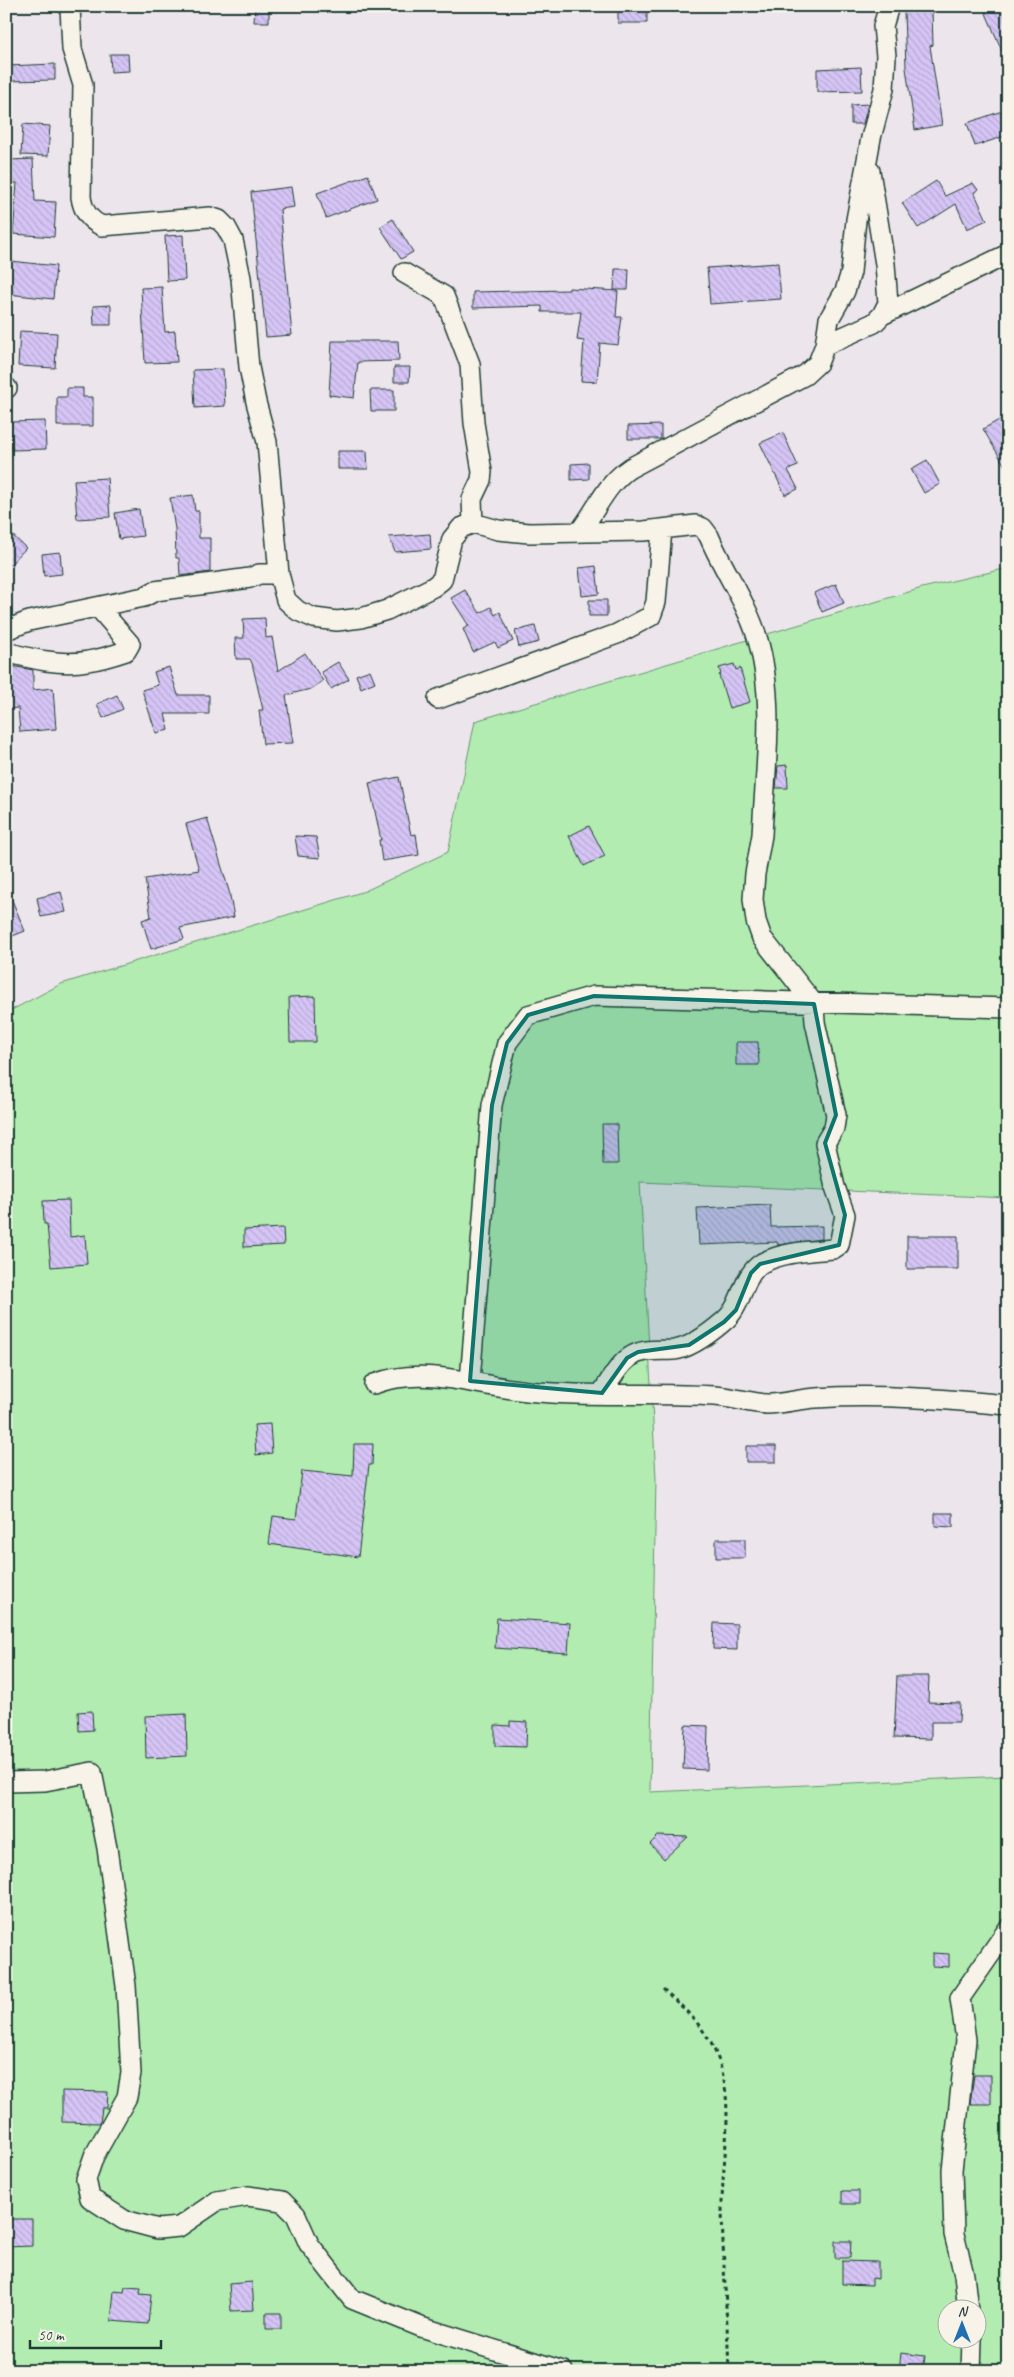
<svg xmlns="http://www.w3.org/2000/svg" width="1014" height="2377" font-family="Caveat,sans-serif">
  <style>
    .green { fill: #b2ecb1; stroke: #689472; fill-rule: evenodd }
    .building { fill: url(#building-back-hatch); stroke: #1f3d34 }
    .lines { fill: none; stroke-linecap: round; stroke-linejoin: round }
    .minor-casing { stroke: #1f3d34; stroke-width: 22 }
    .path { stroke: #1f3d34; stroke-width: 3; stroke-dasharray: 4 4; stroke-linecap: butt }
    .minor { stroke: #f7f3e8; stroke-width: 19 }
    .marked { fill: #0f766e; fill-opacity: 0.2; stroke: #0f766e; stroke-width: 4; stroke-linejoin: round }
  </style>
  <defs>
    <pattern id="building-back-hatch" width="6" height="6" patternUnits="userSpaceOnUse" patternTransform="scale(1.25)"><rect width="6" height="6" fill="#d5c4f5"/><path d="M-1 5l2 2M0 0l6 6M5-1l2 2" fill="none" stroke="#b6a9d3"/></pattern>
  </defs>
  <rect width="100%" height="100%" fill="#ede5ec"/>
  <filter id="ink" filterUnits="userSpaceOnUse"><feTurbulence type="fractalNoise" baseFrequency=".02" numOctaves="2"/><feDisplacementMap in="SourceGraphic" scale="10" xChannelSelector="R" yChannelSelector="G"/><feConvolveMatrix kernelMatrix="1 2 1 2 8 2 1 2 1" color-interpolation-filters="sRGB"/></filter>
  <g filter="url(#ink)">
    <path class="green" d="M 1008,568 L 1008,1198 L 640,1182 L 656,1478 L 650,1792 L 1008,1776 L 1008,2371 L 6,2371 L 6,1013 L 61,984 L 365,891 L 448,852 L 475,721 L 922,588 ZM 946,2310 L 976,2310 L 976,2340 L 946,2340 Z"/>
    <path class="building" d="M 255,6 L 269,6 L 269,22 L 254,22 Z
      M 618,6 L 647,6 L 647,23 L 618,23 Z
      M 996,6 L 1000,6 L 1008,25 L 1008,65 L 985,11 Z
      M 932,11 L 933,45 L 930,46 L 942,125 L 915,130 L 906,68 L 904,12 Z
      M 110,54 L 128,54 L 129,71 L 111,72 Z
      M 55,64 L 55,80 L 6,81 L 6,66 Z
      M 861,67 L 862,91 L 817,92 L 817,69 Z
      M 868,104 L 863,124 L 851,124 L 851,105 Z
      M 1005,110 L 1008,118 L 1008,135 L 975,146 L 967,123 Z
      M 23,124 L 50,126 L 48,156 L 21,155 Z
      M 33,159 L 35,201 L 56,202 L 54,237 L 13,234 L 17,183 L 11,183 L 10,160 Z
      M 368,175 L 377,199 L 326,218 L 317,193 Z
      M 936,181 L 945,196 L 973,183 L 978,190 L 974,192 L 987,220 L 967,229 L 956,204 L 918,228 L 902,203 Z
      M 291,187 L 294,207 L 280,209 L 292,335 L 266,337 L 251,192 Z
      M 393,219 L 413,252 L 401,259 L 380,227 Z
      M 183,235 L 185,280 L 167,281 L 165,236 Z
      M 11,261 L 56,266 L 53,299 L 8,294 Z
      M 778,263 L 781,299 L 710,304 L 707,268 Z
      M 615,269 L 629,269 L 628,290 L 614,290 Z
      M 162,287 L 165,332 L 175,331 L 177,362 L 145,363 L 141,288 Z
      M 569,288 L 618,291 L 616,317 L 622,317 L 618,345 L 600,343 L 597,382 L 581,381 L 584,341 L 577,340 L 581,312 L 542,312 L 542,306 L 473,308 L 473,292 L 569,290 Z
      M 111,305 L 111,325 L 94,325 L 93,306 Z
      M 20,331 L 57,333 L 55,368 L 18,366 Z
      M 332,341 L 398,341 L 399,361 L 358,362 L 354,398 L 329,395 Z
      M 394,367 L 410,367 L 409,382 L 394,382 Z
      M 223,369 L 225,406 L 195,408 L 193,370 Z
      M 67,388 L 83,388 L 83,397 L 93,397 L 93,426 L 57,426 L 57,397 L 67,397 Z
      M 370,390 L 394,390 L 394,411 L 371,411 Z
      M 1008,415 L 1008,471 L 983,429 Z
      M 45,421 L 46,449 L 12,450 L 11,422 Z
      M 661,425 L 661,439 L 628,439 L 628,426 Z
      M 783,433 L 798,466 L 788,470 L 798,489 L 785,495 L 760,443 Z
      M 338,451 L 367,451 L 368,469 L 338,469 Z
      M 927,460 L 940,484 L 924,493 L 911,469 Z
      M 589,463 L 589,479 L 571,480 L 571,464 Z
      M 107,478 L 110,517 L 77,519 L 74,480 Z
      M 193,495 L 195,511 L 199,511 L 199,538 L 210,538 L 210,572 L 180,576 L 179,558 L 176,558 L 175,529 L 170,498 Z
      M 139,509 L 143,536 L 119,539 L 115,513 Z
      M 6,529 L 26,548 L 6,569 Z
      M 430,534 L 431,549 L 395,552 L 389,537 Z
      M 60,552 L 62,574 L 44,576 L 42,554 Z
      M 596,566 L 599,594 L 582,596 L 579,568 Z
      M 836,584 L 844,603 L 822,612 L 814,593 Z
      M 465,590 L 480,613 L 491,607 L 495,615 L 500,612 L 513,641 L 498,648 L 495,642 L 473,652 L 463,629 L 469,626 L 451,598 Z
      M 589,600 L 607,600 L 607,616 L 589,616 Z
      M 265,618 L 266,638 L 272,637 L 278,671 L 305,653 L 323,681 L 311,689 L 286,695 L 293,743 L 263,744 L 259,710 L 263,710 L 252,663 L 250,659 L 236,659 L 235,638 L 244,638 L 243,619 Z
      M 535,626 L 539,642 L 519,647 L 515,631 Z
      M 338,662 L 349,679 L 331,689 L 321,672 Z
      M 734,664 L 736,670 L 740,668 L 750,702 L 729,708 L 719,675 L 721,674 L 719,668 Z
      M 6,665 L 33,670 L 33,690 L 53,688 L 56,729 L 20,732 L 18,708 L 6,709 Z
      M 169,667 L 178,695 L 209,695 L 209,714 L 165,714 L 169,730 L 156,733 L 142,690 L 158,685 L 154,672 Z
      M 370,670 L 375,682 L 361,688 L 356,675 Z
      M 117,695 L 123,709 L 103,718 L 97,704 Z
      M 787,765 L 788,788 L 776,788 L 778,766 Z
      M 399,777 L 411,835 L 416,834 L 419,855 L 382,861 L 379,840 L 381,840 L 369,783 Z
      M 207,818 L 229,891 L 234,917 L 180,928 L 184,939 L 151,949 L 142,920 L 151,917 L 145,879 L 199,870 L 186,824 Z
      M 589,826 L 605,856 L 584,866 L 569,836 Z
      M 295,836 L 316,837 L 320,858 L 298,856 Z
      M 6,886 L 25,931 L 10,937 L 6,927 Z
      M 61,892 L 66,912 L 41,917 L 37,898 Z
      M 315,996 L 316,1042 L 290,1042 L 289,997 Z
      M 736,1042 L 758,1042 L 759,1065 L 736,1065 Z
      M 602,1124 L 617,1124 L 618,1164 L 603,1164 Z
      M 69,1200 L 70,1237 L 85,1235 L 87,1264 L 51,1267 L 47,1224 L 44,1224 L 43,1201 Z
      M 770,1205 L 771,1227 L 822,1226 L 822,1239 L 778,1245 L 777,1242 L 699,1245 L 697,1208 Z
      M 283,1228 L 284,1245 L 244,1247 L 244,1230 Z
      M 907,1236 L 958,1236 L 958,1269 L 907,1269 Z
      M 270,1424 L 272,1453 L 256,1455 L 254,1425 Z
      M 354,1444 L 373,1444 L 372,1465 L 369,1465 L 358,1557 L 269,1544 L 273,1516 L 296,1519 L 302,1471 L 353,1476 Z
      M 746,1446 L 776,1446 L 776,1462 L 746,1462 Z
      M 935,1513 L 953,1513 L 953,1527 L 935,1526 Z
      M 716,1539 L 745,1539 L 745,1558 L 716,1558 Z
      M 497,1618 L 570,1623 L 568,1653 L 495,1648 Z
      M 714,1623 L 737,1624 L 737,1650 L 713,1649 Z
      M 897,1676 L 929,1676 L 928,1702 L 960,1703 L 959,1722 L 931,1722 L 931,1739 L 894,1738 Z
      M 92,1711 L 93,1730 L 79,1731 L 78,1712 Z
      M 186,1714 L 187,1756 L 146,1758 L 145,1716 Z
      M 510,1721 L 527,1722 L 526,1747 L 495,1746 L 495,1725 L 510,1726 Z
      M 685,1725 L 708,1726 L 707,1770 L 683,1769 Z
      M 658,1836 L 688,1837 L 664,1859 L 650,1844 Z
      M 932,1953 L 949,1954 L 949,1967 L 932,1966 Z
      M 974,2075 L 991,2075 L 991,2104 L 970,2104 Z
      M 62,2091 L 108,2092 L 107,2108 L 102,2108 L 100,2123 L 62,2122 Z
      M 842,2191 L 859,2191 L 859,2204 L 842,2204 Z
      M 6,2219 L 32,2219 L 32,2246 L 6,2247 Z
      M 835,2241 L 851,2241 L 850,2258 L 835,2258 Z
      M 842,2261 L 878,2262 L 878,2279 L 872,2278 L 872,2285 L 842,2284 Z
      M 252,2282 L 254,2310 L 231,2311 L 229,2284 Z
      M 125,2287 L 141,2288 L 140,2294 L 151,2295 L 148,2324 L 111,2321 L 114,2291 L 124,2292 Z
      M 266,2313 L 281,2313 L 281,2329 L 266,2329 Z
      M 901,2353 L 925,2356 L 923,2371 L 899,2371 Z"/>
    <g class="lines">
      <defs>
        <path id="minor" d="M 70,6 L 72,49 L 83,85 L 81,197 C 83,211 89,220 102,226 L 210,217 L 219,220 L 226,227 L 233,240 L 241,278 L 249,367 L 256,402 L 267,442 L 279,574 L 286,600 L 298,611 L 314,618 L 337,621 L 361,618 L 387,610 L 433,587 L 442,580 L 452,539 L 461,528 L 473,523 L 498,530 L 529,533 L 644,531 L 696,525 L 703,528 L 709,536 C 723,570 746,601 757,637 C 776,699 765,771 762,835 L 755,874 L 753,899 L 756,921 L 762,938 L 814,1004 L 815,1022 L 836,1115 L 834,1128 L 825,1143 L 835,1187 L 845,1215 L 839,1245 L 833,1249 C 810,1251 782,1252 762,1263 C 741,1276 743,1307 723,1322 C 710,1333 691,1348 674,1350 C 659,1351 643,1348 630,1357 C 619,1364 609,1382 602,1393
          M 404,273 L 444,296 L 470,364 L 474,423 L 482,472 L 481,480 L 472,499 L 473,523
          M 882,315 L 1008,254
          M 825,345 L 874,323 L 882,315 L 888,303 L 885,264 L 870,171
          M 6,388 L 7,388
          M 580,531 C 598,508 605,485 630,468 L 805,375 L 818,363 L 825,345 L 829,319 L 845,291 L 851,272 L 856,220 L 871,138 L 884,89 L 886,56 L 883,26 L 889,6
          M 6,630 L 29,621 L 144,597 L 155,591 L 250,578 L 259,574 L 279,574
          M 6,652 C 32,659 61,666 88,661 C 101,659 114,655 126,651 L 130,644 L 98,607
          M 438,699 L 617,634 L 651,616 L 656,602 L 662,529
          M 470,1381 L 492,1105 L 507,1043 L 528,1015 L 594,996 L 1008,1008
          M 374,1384 C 421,1366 471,1384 519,1390 C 582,1398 650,1392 715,1396 C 732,1397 749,1403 767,1404 C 783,1404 799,1399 816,1398 C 880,1394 944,1399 1008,1405
          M 6,1782 L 45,1781 L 92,1772 L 107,1848 L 126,1986 L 131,2073 L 127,2097 L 94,2156 L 86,2179 L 90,2198 L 124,2220 L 158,2229 L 179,2227 L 217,2201 L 248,2196 L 282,2201 L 296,2215 L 309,2244 L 352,2299 L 421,2327 L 563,2371
          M 968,2310 L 964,2275 L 954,2234 L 952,2170 L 966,2040 L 960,1998 L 1008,1929
          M 971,2371 L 972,2340"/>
      </defs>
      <use href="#minor" class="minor-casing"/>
      <path class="path" d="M 663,1989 C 685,2009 706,2028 717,2056 C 736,2105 722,2157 722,2207 C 723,2262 727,2316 729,2371"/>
      <use href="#minor" class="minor"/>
    </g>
  </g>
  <path class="marked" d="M 594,996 L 814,1004 L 836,1115 L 825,1143 L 845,1215 L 839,1245 L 760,1264 L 751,1273 L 736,1310 L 724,1322 L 689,1345 L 638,1352 L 627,1358 L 602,1393 L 470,1381 L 492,1105 L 507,1043 L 528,1015 Z"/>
  <rect width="1014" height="2377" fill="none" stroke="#f7f3e8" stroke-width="25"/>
  <rect x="12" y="12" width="989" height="2352" fill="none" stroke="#1f3d34" stroke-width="2" filter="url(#ink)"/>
  <g transform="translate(962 2324)"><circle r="24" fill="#f7f3e8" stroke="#a1aaa0"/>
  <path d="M0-4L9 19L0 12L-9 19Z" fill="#1f6fb2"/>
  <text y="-8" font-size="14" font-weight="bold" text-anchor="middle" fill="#1f3d34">N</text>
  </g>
  <path d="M30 2340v8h131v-8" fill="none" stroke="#1f3d34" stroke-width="2.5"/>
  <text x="38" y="2340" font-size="15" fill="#1f3d34" stroke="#f7f3e8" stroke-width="4" paint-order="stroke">50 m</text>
</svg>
